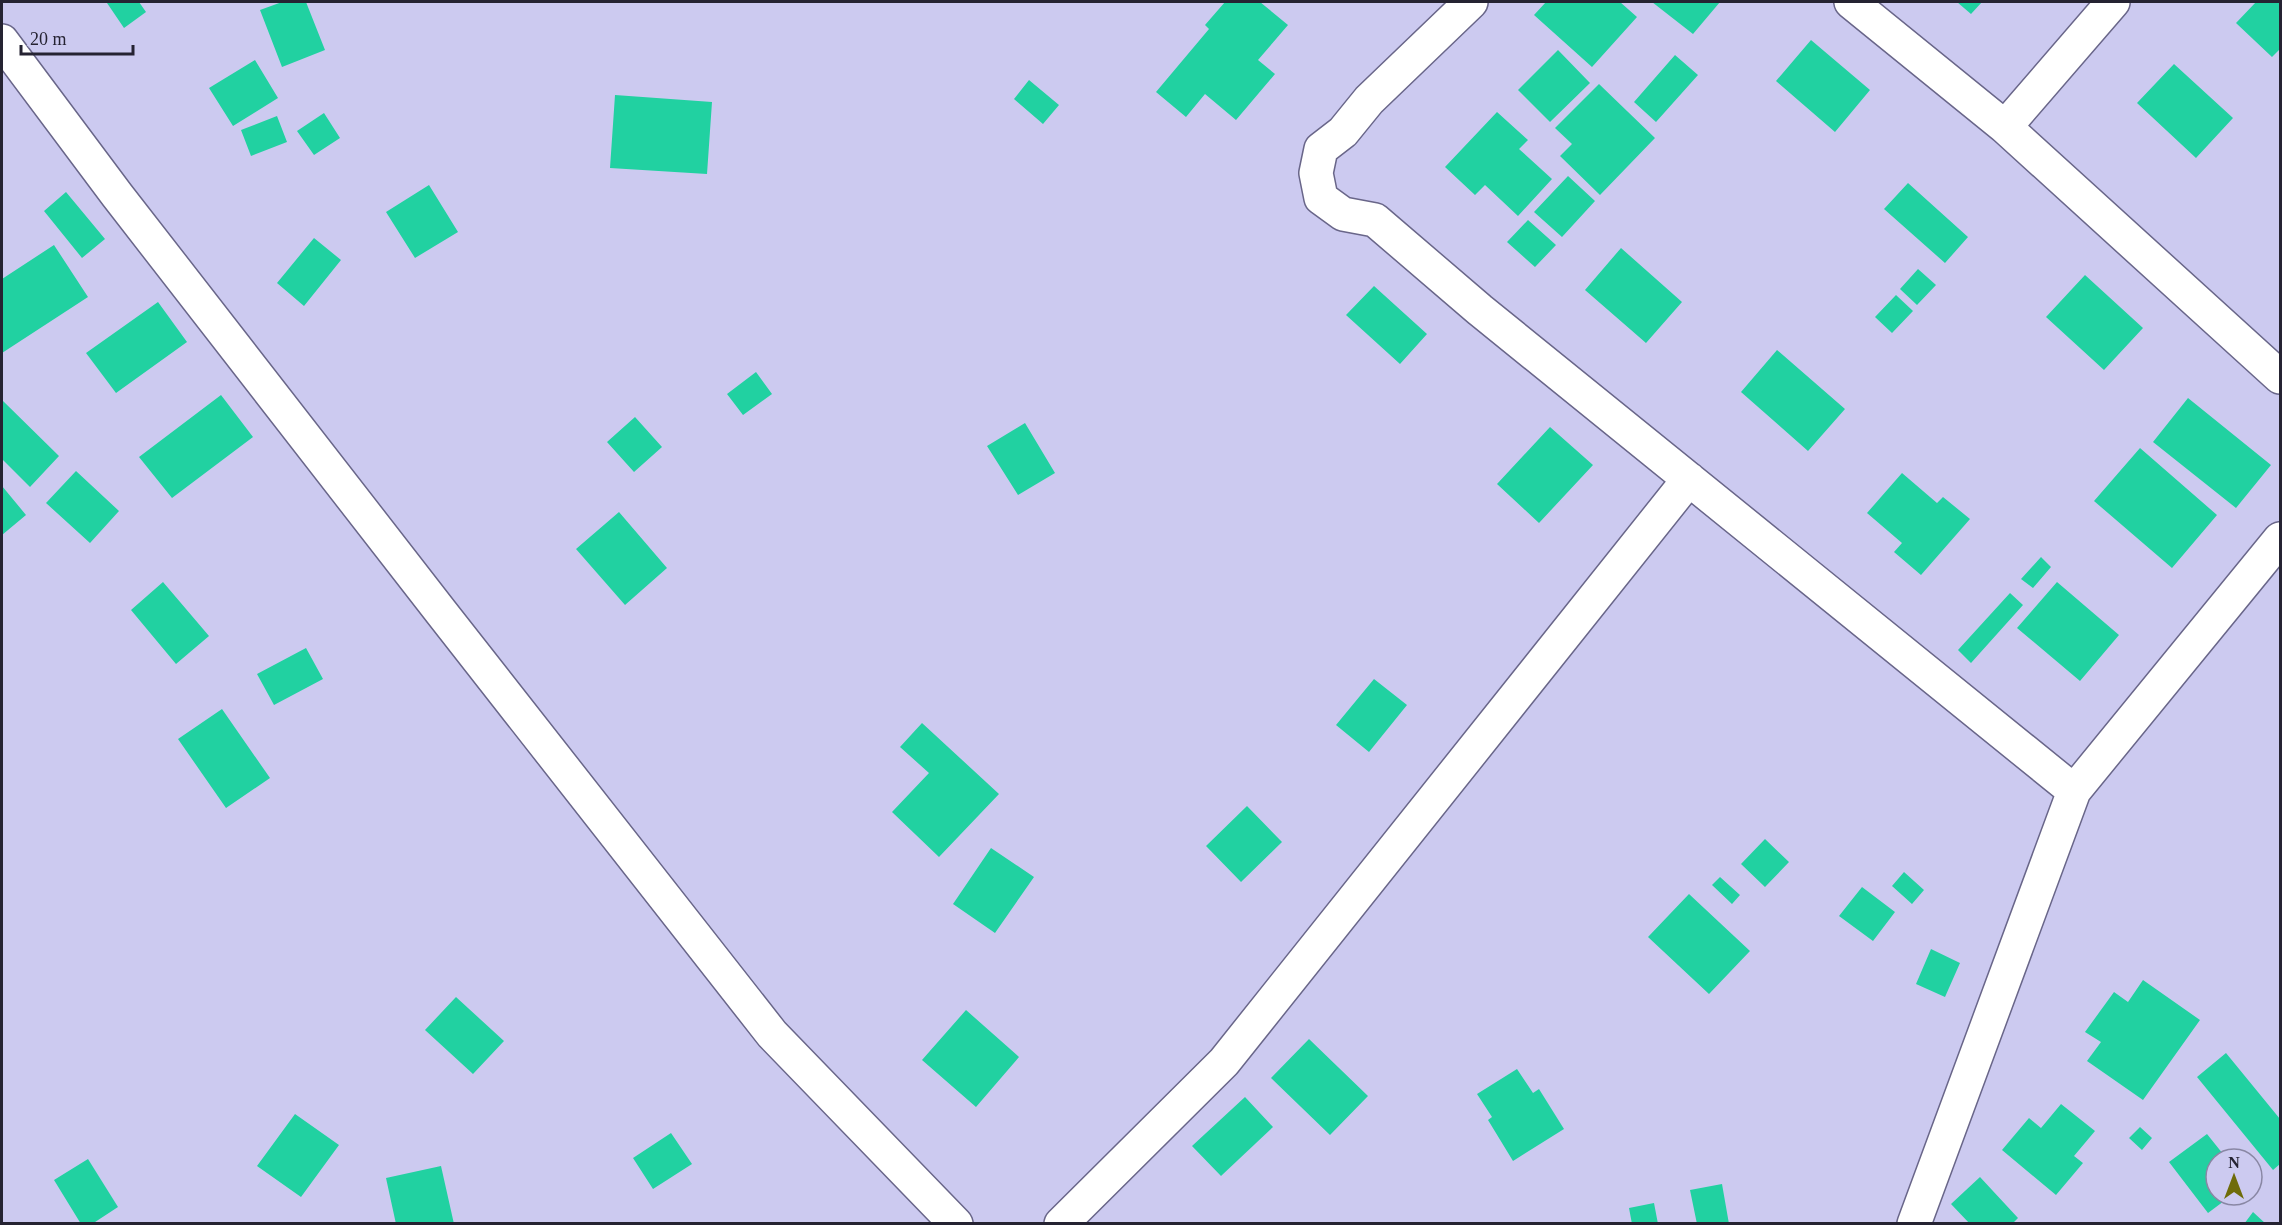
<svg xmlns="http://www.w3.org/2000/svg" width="2282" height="1225" font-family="'Times New Roman',serif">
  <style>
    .building { fill: #21d1a1 }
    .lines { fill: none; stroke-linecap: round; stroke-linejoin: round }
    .minor-casing { stroke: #696689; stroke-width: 36 }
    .minor { stroke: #fff; stroke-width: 33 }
  </style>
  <rect width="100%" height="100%" fill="#cccaf0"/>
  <path class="building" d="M 110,2 L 139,2 L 146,12 L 124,28 L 107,3 Z
    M 282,2 L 306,2 L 325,50 L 282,67 L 260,10 Z
    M 1225,2 L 1260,2 L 1288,25 L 1258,60 L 1275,74 L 1236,120 L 1205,94 L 1186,117 L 1156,92 L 1209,29 L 1205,25 Z
    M 1546,2 L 1620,2 L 1637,17 L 1592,67 L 1534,15 Z
    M 1652,2 L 1720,2 L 1693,34 Z
    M 1957,2 L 1982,2 L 1971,14 Z
    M 2256,2 L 2280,2 L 2280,49 L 2272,57 L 2236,23 Z
    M 1811,40 L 1870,90 L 1835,132 L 1776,81 Z
    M 1558,50 L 1590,83 L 1550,122 L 1518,90 Z
    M 1675,55 L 1698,75 L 1656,122 L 1634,102 Z
    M 255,60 L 278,98 L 233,126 L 209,88 Z
    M 2174,64 L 2233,118 L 2196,158 L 2137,103 Z
    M 1029,80 L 1059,105 L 1043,124 L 1014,99 Z
    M 1599,84 L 1655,138 L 1600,195 L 1560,156 L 1572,144 L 1555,128 Z
    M 615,95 L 712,102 L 707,174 L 610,168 Z
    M 1497,112 L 1528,140 L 1519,149 L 1552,179 L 1518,216 L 1485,185 L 1475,195 L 1445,167 Z
    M 324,113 L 340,138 L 314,155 L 297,131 Z
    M 277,116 L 287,142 L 251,156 L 241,130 Z
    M 1568,176 L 1595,201 L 1562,237 L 1534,212 Z
    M 1908,183 L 1968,237 L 1945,263 L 1884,209 Z
    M 429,185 L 458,232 L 415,258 L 386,212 Z
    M 66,192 L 105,239 L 82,258 L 44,211 Z
    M 1528,220 L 1556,245 L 1535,267 L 1507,242 Z
    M 314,238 L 341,260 L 304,306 L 277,283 Z
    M 54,245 L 88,297 L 2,353 L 2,279 Z
    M 1621,248 L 1682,302 L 1646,343 L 1585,290 Z
    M 1918,269 L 1936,285 L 1917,305 L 1900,289 Z
    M 2085,275 L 2143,328 L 2104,370 L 2046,317 Z
    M 1374,286 L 1427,334 L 1400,364 L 1346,315 Z
    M 1896,295 L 1913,311 L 1892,333 L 1875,317 Z
    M 158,302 L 187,342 L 116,393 L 86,353 Z
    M 1777,350 L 1845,409 L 1808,451 L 1741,392 Z
    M 756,372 L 772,394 L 743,415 L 727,394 Z
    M 221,395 L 253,437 L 172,498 L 139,457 Z
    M 2188,398 L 2271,465 L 2236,508 L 2153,442 Z
    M 2,400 L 59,456 L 30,487 L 2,459 Z
    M 635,417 L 662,447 L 634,472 L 607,442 Z
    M 1025,423 L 1055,473 L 1018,495 L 987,446 Z
    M 1550,427 L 1593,465 L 1539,523 L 1497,484 Z
    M 2140,448 L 2217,515 L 2172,568 L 2094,501 Z
    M 76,471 L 119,511 L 90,543 L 46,503 Z
    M 1902,473 L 1937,503 L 1943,497 L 1970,519 L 1921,575 L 1894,552 L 1902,543 L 1867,513 Z
    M 2,486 L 26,515 L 2,535 Z
    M 619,512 L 667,568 L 625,605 L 576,549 Z
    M 2041,557 L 2051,567 L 2033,588 L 2021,579 Z
    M 163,582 L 209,636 L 176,664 L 131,610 Z
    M 2057,582 L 2119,635 L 2080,681 L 2017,628 Z
    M 2010,593 L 2023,605 L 1971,663 L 1958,650 Z
    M 306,648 L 323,679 L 274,705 L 257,674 Z
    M 1374,679 L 1407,705 L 1369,752 L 1336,725 Z
    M 222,709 L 270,778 L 226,808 L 178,739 Z
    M 922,723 L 999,794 L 939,857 L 892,812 L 929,773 L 900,747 Z
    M 1247,806 L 1282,842 L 1241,882 L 1206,846 Z
    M 1765,839 L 1789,862 L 1765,887 L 1741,864 Z
    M 991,848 L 1034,877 L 995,933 L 953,904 Z
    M 1904,872 L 1924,890 L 1912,904 L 1892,886 Z
    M 1720,877 L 1740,895 L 1732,904 L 1712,885 Z
    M 1862,887 L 1895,912 L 1873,941 L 1839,916 Z
    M 1689,894 L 1750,951 L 1709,994 L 1648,937 Z
    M 1931,949 L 1960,963 L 1945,997 L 1916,984 Z
    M 2143,980 L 2200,1020 L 2143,1100 L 2087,1061 L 2101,1042 L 2085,1032 L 2114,992 L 2128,1002 Z
    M 456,997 L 504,1041 L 473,1074 L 425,1030 Z
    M 966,1010 L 1019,1057 L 976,1107 L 922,1060 Z
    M 1309,1039 L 1368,1096 L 1330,1135 L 1271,1078 Z
    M 2226,1053 L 2280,1119 L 2280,1164 L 2273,1170 L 2197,1077 Z
    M 1517,1069 L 1533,1093 L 1539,1089 L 1564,1129 L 1513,1161 L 1488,1120 L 1492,1117 L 1477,1094 Z
    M 1245,1097 L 1273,1127 L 1221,1176 L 1192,1146 Z
    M 2061,1104 L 2095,1131 L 2074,1156 L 2083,1163 L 2056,1195 L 2002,1150 L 2029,1118 L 2041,1128 Z
    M 295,1114 L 339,1145 L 301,1197 L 257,1166 Z
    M 2140,1127 L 2152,1138 L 2142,1150 L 2129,1138 Z
    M 671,1133 L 692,1164 L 653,1189 L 633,1158 Z
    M 2207,1134 L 2227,1159 L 2216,1159 L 2216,1195 L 2232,1195 L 2208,1213 L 2169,1162 Z
    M 88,1159 L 118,1207 L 92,1224 L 81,1224 L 54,1180 Z
    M 441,1166 L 454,1224 L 396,1224 L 386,1178 Z
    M 1980,1177 L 2018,1218 L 2012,1224 L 1970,1224 L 1951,1204 Z
    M 1722,1184 L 1729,1224 L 1697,1224 L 1690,1190 Z
    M 1654,1203 L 1658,1224 L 1632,1224 L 1629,1208 Z
    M 2253,1212 L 2266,1224 L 2244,1224 Z"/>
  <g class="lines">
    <defs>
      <path id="minor" d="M 1471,2 L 1369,100 L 1343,132 L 1321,149 L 1316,173 L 1321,198 L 1343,214 L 1375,220 L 1480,310 L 2074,791
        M 1851,2 L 2005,127 L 2280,377
        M 2,41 L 117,195 L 441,612 L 772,1034 L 956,1224
        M 2005,127 L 2113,2
        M 1061,1224 L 1224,1062 L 1689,479
        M 1914,1224 L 2074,791 L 2280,539"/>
    </defs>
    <use href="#minor" class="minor-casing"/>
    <use href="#minor" class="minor"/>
  </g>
  <rect width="2282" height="1225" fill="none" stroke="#252332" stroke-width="6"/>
  <g transform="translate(2234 1177)"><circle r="28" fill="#cccaf0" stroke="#8987a4" stroke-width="1.5"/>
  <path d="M0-4.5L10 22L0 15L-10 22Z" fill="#6f6c0a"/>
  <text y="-9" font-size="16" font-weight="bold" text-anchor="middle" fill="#252332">N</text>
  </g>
  <path d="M21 45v9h112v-9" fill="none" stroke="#252332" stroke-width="3"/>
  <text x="30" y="45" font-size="18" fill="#252332" stroke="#cccaf0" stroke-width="4.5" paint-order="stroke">20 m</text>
</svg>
